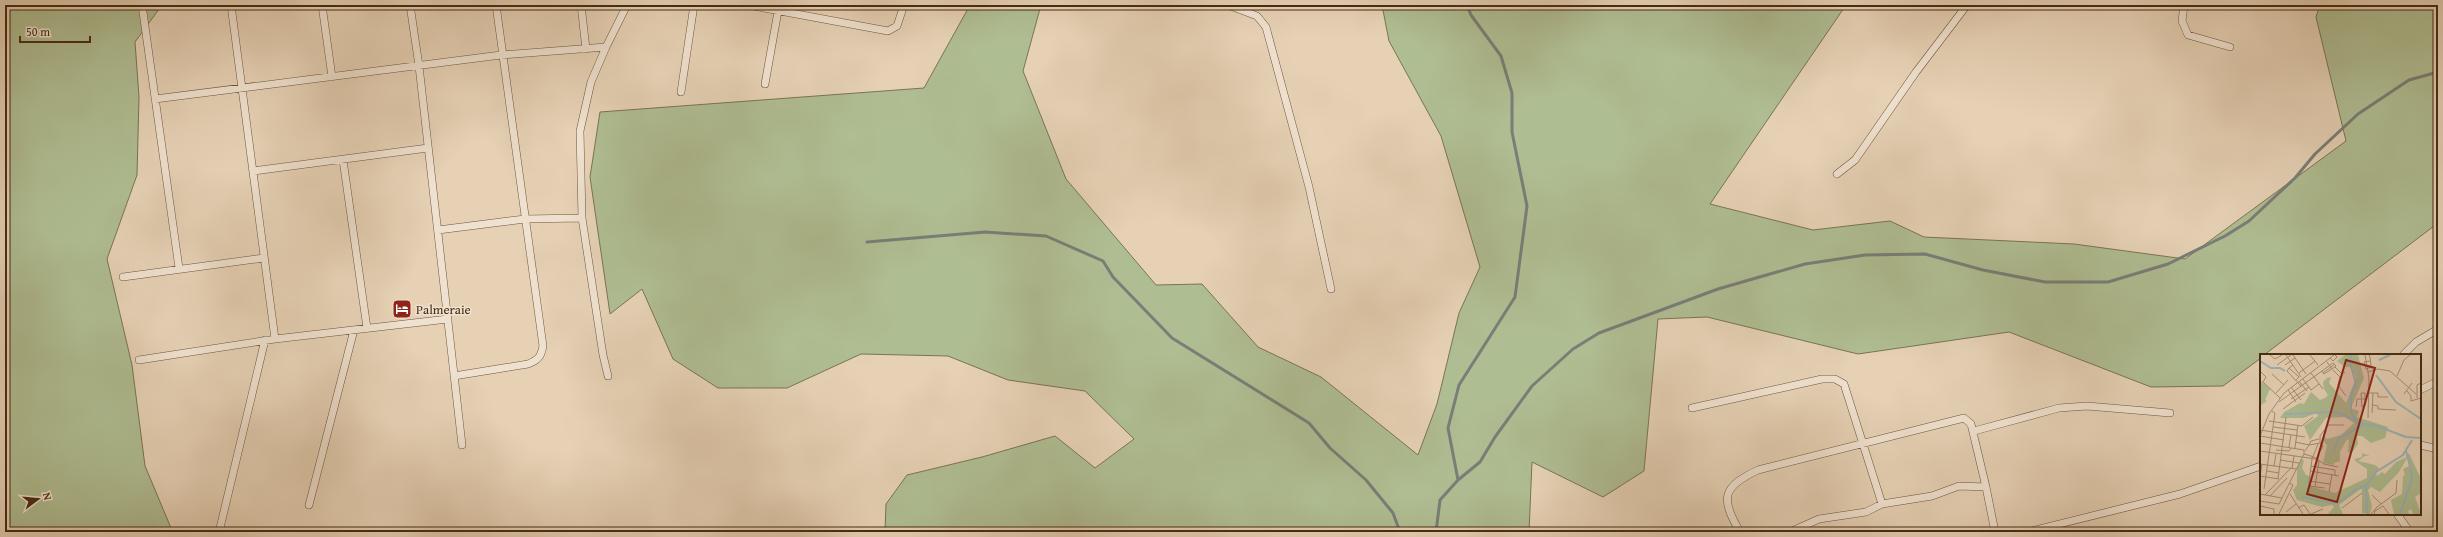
<svg xmlns="http://www.w3.org/2000/svg" width="2443" height="537" font-family="'Gentium Book Plus',serif">
  <style>
    .green { fill: #afbd92; stroke: #7a7452 }
    .lines { fill: none; stroke-linecap: round; stroke-linejoin: round }
    .stream { stroke: #797e77; stroke-width: 3 }
    .minor-casing { stroke: #6e553c; stroke-width: 8 }
    .minor { stroke: #efe1cf; stroke-width: 7 }
    .labels { text-anchor: middle; dominant-baseline: central; stroke-width: 3; stroke-linejoin: round; paint-order: stroke }
    .poi-label { font-size: 13px; fill: #462c13; stroke: #efe1cf; text-anchor: start }
    .inset-river { fill: none; stroke: #9bb4b9; stroke-width: 2 }
    .inset-road { fill: none; stroke: #a68f74; stroke-width: 1 }
    .view { fill: #8f2418; fill-opacity: 0.15; stroke: #8f2418; stroke-width: 2 }
    .inset-edge { fill: none; stroke: #462c13; stroke-width: 2 }
  </style>
  <rect width="100%" height="100%" fill="#e6d1b5"/>
  <filter id="stains"><feTurbulence type="fractalNoise" baseFrequency=".005" numOctaves="4"/><feColorMatrix values="0 0 0 0 .2 0 0 0 0 .09 0 0 0 0 .02 0 0 0 .5 -.17"/></filter>
  <radialGradient id="worn" r=".72"><stop offset=".6" stop-color="#630" stop-opacity="0"/><stop offset="1" stop-color="#630" stop-opacity=".3"/></radialGradient>
  <path class="green" d="M 5,5 L 162,5 L 135,42 L 139,97 L 137,175 L 107,259 L 132,365 L 145,466 L 171,528 L 177,532 L 5,532 Z
    M 970,5 L 1041,5 L 1023,71 L 1066,179 L 1156,285 L 1202,284 L 1258,347 L 1321,377 L 1418,455 L 1437,404 L 1459,313 L 1480,267 L 1441,136 L 1389,41 L 1382,5 L 1846,5 L 1710,204 L 1813,230 L 1890,221 L 1924,237 L 2074,244 L 2185,259 L 2346,141 L 2316,17 L 2320,5 L 2438,5 L 2438,223 L 2264,355 L 2261,355 L 2261,358 L 2223,386 L 2151,387 L 2009,332 L 1858,354 L 1707,317 L 1658,319 L 1644,471 L 1603,497 L 1532,462 L 1529,532 L 885,532 L 886,504 L 907,475 L 982,457 L 1055,436 L 1095,468 L 1134,439 L 1085,391 L 1008,380 L 948,356 L 861,354 L 787,388 L 718,388 L 673,359 L 642,289 L 610,314 L 590,177 L 600,112 L 924,88 Z"/>
  <g class="lines">
    <path class="stream" d="M 867,242 L 985,232 L 1046,236 L 1103,261 L 1113,277 L 1172,338 L 1309,423 L 1330,448 L 1366,480 L 1393,513 L 1400,532
      M 1458,480 L 1448,428 L 1459,385 L 1515,297 L 1527,206 L 1512,132 L 1512,93 L 1501,56 L 1471,15 L 1467,5
      M 1436,532 L 1440,500 L 1458,480 L 1480,462 L 1495,437 L 1532,386 L 1573,349 L 1599,333 L 1718,289 L 1805,264 L 1865,255 L 1925,254 L 1983,270 L 2045,282 L 2108,282 L 2168,264 L 2225,236 L 2249,221 L 2295,178 L 2315,154 L 2358,114 L 2409,80 L 2438,72"/>
    <defs>
      <path id="minor" d="M 142,5 L 179,268
        M 231,5 L 275,339
        M 322,5 L 332,77
        M 410,5 L 419,66 L 462,445
        M 581,5 L 586,49
        M 748,5 L 888,31 L 897,26 L 904,5
        M 1228,5 L 1257,16 L 1266,27 L 1309,187 L 1331,289
        M 2184,5 L 2182,21 L 2188,35 L 2230,47
        M 765,84 L 778,11
        M 681,92 L 694,5
        M 155,99 L 501,55 L 606,47
        M 343,160 L 367,328
        M 253,171 L 428,148
        M 1837,174 L 1855,160 L 1916,72 L 1967,5
        M 438,230 L 525,219 L 582,218
        M 123,277 L 264,258
        M 2403,355 L 2416,342 L 2438,329
        M 139,360 L 275,339 L 448,319
        M 454,376 L 528,364 C 538,360 541,357 543,346 L 496,5
        M 608,376 L 603,355 L 582,218 L 580,131 L 591,82 L 606,47 L 627,5
        M 2420,390 L 2438,381
        M 1692,408 L 1822,379 L 1835,379 L 1844,384 L 1882,504
        M 1974,431 L 2059,408 L 2087,406 L 2170,413
        M 2420,445 L 2438,449
        M 1986,487 L 1995,532
        M 309,505 L 354,330
        M 2397,514 L 2410,532
        M 220,528 L 265,340
        M 1740,532 C 1720,498 1722,487 1758,470 L 1964,418 L 1971,424 L 1986,487 L 1959,486 L 1932,496 L 1882,504 L 1866,512 L 1819,519 L 1790,532
        M 2027,532 L 2180,494 L 2261,466"/>
    </defs>
    <use href="#minor" class="minor-casing"/>
    <use href="#minor" class="minor"/>
  </g>
  <defs>
    <symbol id="hotel-square" viewBox="-11 -11 22 22"><rect x="-9" y="-9" width="18" height="18" rx="4" fill="#8f2418" stroke="#efe1cf"/><path d="M-6-4.5h1.5V1H6V5H4.5V3h-9V5H-6ZM-4 0a1.8 1.8 0 1 1 3.6 0ZM.5 0V-2.5h3Q6-2.5 6 0Z" fill="#fff"/></symbol>
  </defs>
  <g fill-rule="evenodd">
    <use href="#hotel-square" x="391" y="298" width="22" height="22"/>
  </g>
  <g class="labels">
    <g class="poi-label">
      <text x="416" y="309">Palmeraie</text>
    </g>
  </g>
  <g transform="translate(2260 354)">
    <rect width="161" height="161" fill="#e6d1b5"/>
    <path d="M 85,1 L 98,1 L 104,24 L 91,54 L 99,57 L 97,63 L 128,73 L 125,84 L 111,89 L 102,82 L 97,82 L 98,90 L 91,100 L 88,98 L 89,85 L 86,87 L 80,98 L 80,107 L 74,109 L 74,111 L 63,109 L 67,91 L 62,86 L 64,83 L 67,85 L 81,81 L 94,69 L 85,63 L 66,64 L 50,86 L 44,72 L 58,62 L 57,59 L 43,64 L 20,64 L 24,58 L 40,49 L 44,50 L 51,38 L 60,46 L 65,44 L 68,41 L 64,35 L 63,28 L 67,24 L 71,23 L 69,29 L 86,49 L 96,24 L 92,13 L 85,13 L 77,7 ZM 0,26 L 10,35 L 5,46 L 7,47 L 0,52 ZM 102,99 L 110,102 L 105,102 L 98,107 L 115,111 L 119,114 L 116,119 L 117,122 L 122,118 L 125,120 L 136,108 L 147,103 L 149,99 L 161,125 L 161,139 L 155,143 L 161,160 L 153,160 L 151,155 L 148,157 L 149,160 L 134,160 L 131,146 L 142,140 L 143,122 L 145,121 L 143,115 L 149,112 L 147,104 L 139,118 L 120,138 L 111,133 L 108,136 L 112,152 L 110,160 L 102,159 L 102,134 L 79,151 L 83,160 L 68,160 L 74,153 L 72,151 L 62,153 L 37,146 L 33,136 L 37,131 L 37,114 L 42,105 L 44,107 L 42,114 L 46,121 L 51,123 L 49,128 L 52,133 L 75,139 L 107,124 L 107,115 L 95,107 L 95,105 L 102,103 Z" fill="#afbd92"/>
    <path class="inset-river" d="M 91,1 L 90,9 L 96,29 L 91,42 L 91,57 L 97,69 L 117,72 L 146,83 L 161,84M 119,6 L 130,1M 0,7 L 11,14 L 20,14 L 25,17M 116,21 L 136,48 L 161,65M 25,60 L 76,58 L 97,67M 74,96 L 79,84 L 103,71M 106,132 L 107,160M 42,143 L 71,149 L 81,147 L 95,136 L 106,132 L 116,118 L 143,101 L 152,86M 140,160 L 151,128 L 152,119 L 146,97"/>
    <path class="inset-road" d="M 10,1 L 15,5 L 22,1M 26,1 L 41,23M 33,1 L 46,20M 50,1 L 58,11M 105,1 L 109,24 L 108,64M 109,1 L 110,3 L 111,12 L 111,13 L 106,15 L 104,8 L 110,7M 70,4 L 73,7 L 77,3 L 75,1M 17,11 L 31,1M 25,11 L 35,4M 33,11 L 29,14 L 39,23 L 36,26M 75,13 L 82,20 L 85,18M 29,14 L 27,17 L 41,32M 73,16 L 80,23 L 78,31 L 86,42M 0,17 L 6,23 L 3,28 L 20,44M 62,17 L 64,20 L 72,15 L 67,8M 108,18 L 118,15 L 130,17 L 156,40M 39,19 L 55,7M 51,19 L 63,35M 63,19 L 75,10M 12,20 L 24,31M 137,22 L 144,6 L 150,1M 43,25 L 51,36 L 59,30M 39,27 L 47,37M 31,33 L 41,46M 28,36 L 36,48M 147,37 L 151,42 L 151,47 L 161,44M 16,39 L 28,26M 101,39 L 105,39 L 105,52 L 102,53 ZM 109,39 L 118,39 L 118,43 L 128,43M 144,40 L 152,29M 157,44 L 157,31 L 161,29M 31,45 L 49,33M 19,48 L 73,9 L 76,12 L 72,15M 113,51 L 118,52 L 118,55 L 136,56M 96,53 L 97,45 L 105,45M 23,55 L 45,39M 112,59 L 113,39M 9,67 L 42,72 L 53,63M 13,73 L 37,76M 0,76 L 45,83M 0,82 L 24,86M 0,82 L 9,60 L 24,39 L 74,1M 35,88 L 49,91M 0,89 L 44,96 L 44,100M 49,91 L 51,87 L 59,85M 29,93 L 31,81M 35,94 L 38,71M 16,96 L 29,97 L 31,94M 0,97 L 56,105 L 63,92 L 60,89M 45,97 L 49,91 L 60,89 L 60,82 L 68,71 L 84,71M 44,100 L 54,103 L 64,110 L 78,113M 20,106 L 39,109M 0,110 L 36,115M 14,112 L 16,100M 51,112 L 75,116 L 75,121M 32,114 L 34,102M 7,117 L 19,119M 50,117 L 79,122M 0,122 L 19,125M 0,122 L 2,110M 18,125 L 26,63M 49,127 L 70,130M 48,132 L 65,134M 55,133 L 59,107M 4,135 L 15,59 L 12,57M 48,136 L 52,105 L 58,90M 69,138 L 72,120M 0,140 L 22,144M 30,140 L 43,160M 5,141 L 31,114M 112,141 L 121,150M 10,142 L 27,124M 0,147 L 19,150 L 44,100M 0,152 L 14,155 L 14,160M 38,154 L 44,151 L 50,160M 82,154 L 102,139M 26,158 L 36,150M 19,160 L 33,131 L 29,129M 51,160 L 63,155M 111,160 L 117,153 L 136,139 L 137,126M 114,160 L 115,157 L 123,152 L 129,160"/>
    <path class="view" d="M 86,6 L 115,14 L 77,148 L 47,140 Z"/>
    <rect width="161" height="161" class="inset-edge"/>
  </g>
  <rect width="2443" height="537" fill="none" stroke="#e6d1b5" stroke-width="20"/>
  <rect x="6" y="6" width="2431" height="525" fill="none" stroke="#462c13" stroke-width="2"/>
  <rect x="10" y="10" width="2423" height="517" fill="none" stroke="#462c13"/>
  <g transform="translate(38 499) rotate(74)" stroke="#efe1cf" stroke-width="3" paint-order="stroke">
  <path d="M0-3L7 15L0 10L-7 15Z" fill="#462c13"/>
  <text y="-6" font-size="11" font-weight="bold" text-anchor="middle" fill="#462c13">N</text>
  </g>
  <path d="M20 36v6h70v-6" fill="none" stroke="#462c13" stroke-width="2"/>
  <text x="26" y="36" font-size="12" fill="#462c13" stroke="#efe1cf" stroke-width="3" paint-order="stroke">50 m</text>
  <rect width="100%" height="100%" filter="url(#stains)"/>
  <rect width="100%" height="100%" fill="url(#worn)"/>
</svg>
